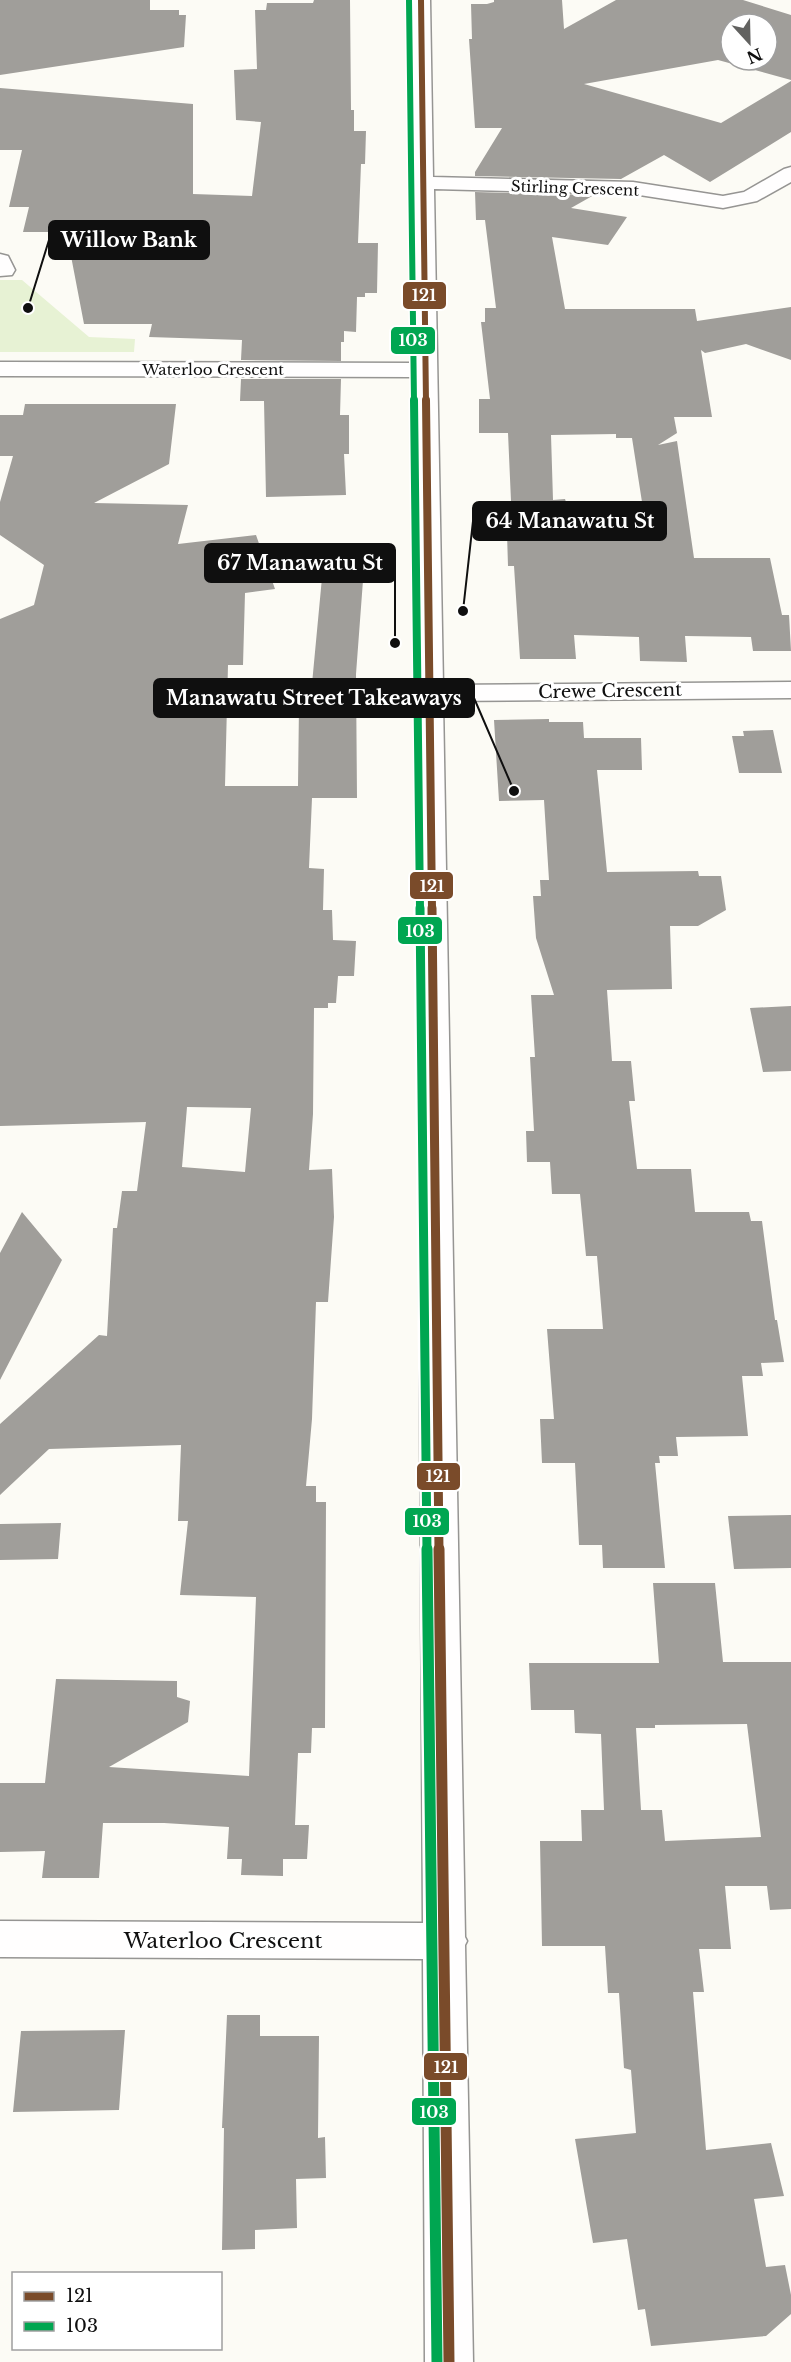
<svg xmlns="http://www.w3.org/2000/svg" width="791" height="2362" font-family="'Libre Baskerville',serif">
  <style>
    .green { fill: #e7f2d4 }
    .building { fill: #a09e9a; fill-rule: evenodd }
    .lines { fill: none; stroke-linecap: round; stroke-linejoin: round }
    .minor-casing { stroke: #969593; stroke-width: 3 }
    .minor { fill: #fffefe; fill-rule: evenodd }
    .bus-1-far3-casing { stroke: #fff; stroke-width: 9 }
    .bus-1-far2-casing { stroke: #fff; stroke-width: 11 }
    .bus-1-far1-casing { stroke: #fff; stroke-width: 14 }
    .bus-1-casing { stroke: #fff; stroke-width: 16 }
    .bus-2-far3-casing { stroke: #fff; stroke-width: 9 }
    .bus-2-far2-casing { stroke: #fff; stroke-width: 11 }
    .bus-2-far1-casing { stroke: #fff; stroke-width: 14 }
    .bus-2-casing { stroke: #fff; stroke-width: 16 }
    .bus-1-far3 { stroke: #7a4b2a; stroke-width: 6 }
    .bus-1-far2 { stroke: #7a4b2a; stroke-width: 8 }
    .bus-1-far1 { stroke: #7a4b2a; stroke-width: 9 }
    .bus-1 { stroke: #7a4b2a; stroke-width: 11 }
    .bus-2-far3 { stroke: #00a651; stroke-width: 6 }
    .bus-2-far2 { stroke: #00a651; stroke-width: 8 }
    .bus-2-far1 { stroke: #00a651; stroke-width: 9 }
    .bus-2 { stroke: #00a651; stroke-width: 11 }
    .labels { text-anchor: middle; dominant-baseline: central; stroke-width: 6; stroke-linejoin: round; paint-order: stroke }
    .far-street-label { font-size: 15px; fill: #0f0f0f; stroke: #fff }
    .street-label { font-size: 18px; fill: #0f0f0f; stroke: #fff }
    .near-street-label { font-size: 21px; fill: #0f0f0f; stroke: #fff }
    .leader { fill: none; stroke: #0f0f0f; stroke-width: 2 }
    .callout-dot { fill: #0f0f0f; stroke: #fff; stroke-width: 2 }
    .callout { fill: #0f0f0f; stroke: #0f0f0f; stroke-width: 2 }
    .callout-label { font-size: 20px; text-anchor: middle; font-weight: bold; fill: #fff }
    .line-badge { stroke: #fff; stroke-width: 2 }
    .badge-label { font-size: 16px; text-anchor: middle; font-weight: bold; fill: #fff }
  </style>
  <rect width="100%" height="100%" fill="#fcfbf5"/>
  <path class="green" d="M 0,280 L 22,280 L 89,337 L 135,339 L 134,352 L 0,352 Z"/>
  <path class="building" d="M 0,0 L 150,0 L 150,10 L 179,10 L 179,15 L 186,15 L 184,47 L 0,75 Z
    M 314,0 L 350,0 L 351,110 L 354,110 L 354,131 L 366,131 L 365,164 L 361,164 L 358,243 L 378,243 L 377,293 L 365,293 L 365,297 L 357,297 L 356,332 L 344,331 L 344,342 L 341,342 L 341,361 L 241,360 L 242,340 L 149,337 L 152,324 L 84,324 L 71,256 L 76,232 L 23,232 L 29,207 L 9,207 L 22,150 L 0,150 L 0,88 L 193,104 L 193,194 L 252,196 L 261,122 L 236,120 L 234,70 L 257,69 L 255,10 L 266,10 L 267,3 L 313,3 Z
    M 494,0 L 562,0 L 564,29 L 616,0 L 743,0 L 791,15 L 791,80 L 718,60 L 584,84 L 721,123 L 791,81 L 791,132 L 710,182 L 664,155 L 621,179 L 475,176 L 475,172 L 502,128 L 475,128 L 469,39 L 472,39 L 471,4 L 487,4 L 494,2 ZM 731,24 L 767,24 L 767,60 L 731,60 Z
    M 475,192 L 594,195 L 571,208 L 627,217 L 608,245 L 552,237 L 565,309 L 695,309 L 697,321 L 791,307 L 791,360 L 746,344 L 705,353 L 701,350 L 712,417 L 674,417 L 677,433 L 658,445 L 677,441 L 694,558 L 770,558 L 782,615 L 789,615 L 791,651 L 753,651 L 751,637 L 685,636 L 687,662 L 640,661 L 639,637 L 574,635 L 576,659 L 520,659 L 514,566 L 508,566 L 506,501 L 511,501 L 508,433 L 479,433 L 479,399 L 490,399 L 481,322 L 485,322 L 485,308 L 496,308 L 485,220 L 476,220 ZM 616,434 L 616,438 L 632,438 L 642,502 L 566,502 L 565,499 L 553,500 L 551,435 Z
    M 241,379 L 341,379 L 340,415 L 349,415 L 349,454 L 344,454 L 346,495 L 266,497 L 264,401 L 240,401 Z
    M 25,404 L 176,404 L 169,464 L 94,503 L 188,505 L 178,544 L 256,535 L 275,589 L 245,593 L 243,665 L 228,665 L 225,786 L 298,786 L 299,705 L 310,705 L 323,567 L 364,567 L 356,674 L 357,798 L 312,798 L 309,868 L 324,869 L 323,910 L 332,910 L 333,940 L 356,941 L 354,976 L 338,976 L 336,1003 L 328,1003 L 328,1008 L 314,1008 L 313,1114 L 309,1170 L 332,1169 L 334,1217 L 328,1302 L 316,1302 L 312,1419 L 306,1486 L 316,1486 L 316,1502 L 326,1502 L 325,1728 L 312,1728 L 311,1753 L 298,1753 L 295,1825 L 309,1825 L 307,1859 L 283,1859 L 283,1876 L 241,1875 L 242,1859 L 227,1859 L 229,1827 L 164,1823 L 103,1823 L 99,1878 L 42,1878 L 45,1851 L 0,1852 L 0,1783 L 45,1783 L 56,1679 L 177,1681 L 177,1697 L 190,1701 L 188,1722 L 109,1767 L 249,1776 L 256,1597 L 180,1595 L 188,1521 L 178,1521 L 181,1445 L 49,1449 L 0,1495 L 0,1424 L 99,1335 L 107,1336 L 113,1228 L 117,1228 L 122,1191 L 137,1191 L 146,1122 L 0,1126 L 0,619 L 34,605 L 44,565 L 0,535 L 0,502 L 13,456 L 0,456 L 0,415 L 23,415 ZM 187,1107 L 251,1108 L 245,1172 L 182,1167 Z
    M 549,719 L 549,722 L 583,722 L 584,738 L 641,738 L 642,770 L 597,770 L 607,872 L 698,871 L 699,876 L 721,876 L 726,910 L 698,926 L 670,926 L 672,989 L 607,990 L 612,1061 L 631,1061 L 635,1101 L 629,1101 L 637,1169 L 691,1169 L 695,1212 L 749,1212 L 751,1221 L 762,1221 L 775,1320 L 777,1320 L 784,1362 L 761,1363 L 763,1376 L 742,1376 L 748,1436 L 676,1437 L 678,1456 L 659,1456 L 660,1463 L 655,1463 L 665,1568 L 603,1568 L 602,1545 L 579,1545 L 575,1463 L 542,1463 L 540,1419 L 554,1419 L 547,1329 L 603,1329 L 597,1256 L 586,1256 L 580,1194 L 552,1194 L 550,1162 L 527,1162 L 526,1131 L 534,1131 L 530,1057 L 535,1057 L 531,995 L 554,995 L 536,938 L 533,896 L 541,896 L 540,880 L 549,880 L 544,800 L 499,801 L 494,720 Z
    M 773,730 L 782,773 L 739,773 L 732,736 L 744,736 L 743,731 Z
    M 791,1006 L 791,1071 L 763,1072 L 750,1008 Z
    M 22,1212 L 62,1260 L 0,1380 L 0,1253 Z
    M 791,1515 L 791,1568 L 734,1569 L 728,1516 Z
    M 61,1523 L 58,1559 L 0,1560 L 0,1524 Z
    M 653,1583 L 715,1583 L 723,1662 L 791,1662 L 791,1909 L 770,1910 L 767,1886 L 725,1886 L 731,1949 L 699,1949 L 704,1992 L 693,1992 L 706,2150 L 771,2143 L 784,2196 L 754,2199 L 766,2267 L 785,2265 L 791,2295 L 791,2314 L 766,2336 L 651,2346 L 645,2309 L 638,2310 L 627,2239 L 593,2243 L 575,2139 L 636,2133 L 631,2070 L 624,2068 L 619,1993 L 608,1993 L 605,1946 L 542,1946 L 540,1841 L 582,1841 L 581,1810 L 604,1810 L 601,1734 L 575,1733 L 574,1710 L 531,1710 L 529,1663 L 659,1663 ZM 747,1724 L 761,1837 L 665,1841 L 662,1810 L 641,1810 L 636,1728 L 655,1728 L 655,1725 Z
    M 227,2015 L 260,2015 L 260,2036 L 319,2036 L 318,2138 L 325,2137 L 326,2178 L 296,2179 L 297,2228 L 255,2230 L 255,2249 L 222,2250 L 224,2128 L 222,2128 Z
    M 125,2030 L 119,2110 L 13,2112 L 21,2031 Z"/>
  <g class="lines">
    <defs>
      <path id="minor" d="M 412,0 L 430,0 L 433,177 L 633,182 L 723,196 L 744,192 L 784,169 L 791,167 L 791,182 L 757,201 L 723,208 L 633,194 L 434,189 L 443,685 L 791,682 L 791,698 L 443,701 L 465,1937 L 467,1941 L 465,1945 L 473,2362 L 425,2362 L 423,1959 L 0,1957 L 0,1921 L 423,1923 L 414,377 L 0,376 L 0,362 L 414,363 Z
        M 0,254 L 8,256 L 15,270 L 12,275 L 0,276 Z"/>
    </defs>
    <use href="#minor" class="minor-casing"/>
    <use href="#minor" class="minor"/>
    <defs>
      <path id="bus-1-far3" d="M 421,0 L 426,402"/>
      <path id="bus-1-far2" d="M 426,400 L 432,909"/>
      <path id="bus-1-far1" d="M 432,908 L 439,1551"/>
      <path id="bus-1" d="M 439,1549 L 449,2362"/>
      <path id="bus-2-far3" d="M 409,0 L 414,402"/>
      <path id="bus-2-far2" d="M 414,400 L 420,909"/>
      <path id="bus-2-far1" d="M 420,908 L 427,1551"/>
      <path id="bus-2" d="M 427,1549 L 437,2362"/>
    </defs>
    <use href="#bus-1-far3" class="bus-1-far3-casing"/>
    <use href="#bus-1-far2" class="bus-1-far2-casing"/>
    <use href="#bus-1-far1" class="bus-1-far1-casing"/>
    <use href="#bus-1" class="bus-1-casing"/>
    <use href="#bus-2-far3" class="bus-2-far3-casing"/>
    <use href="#bus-2-far2" class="bus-2-far2-casing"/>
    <use href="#bus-2-far1" class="bus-2-far1-casing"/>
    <use href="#bus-2" class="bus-2-casing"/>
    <use href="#bus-1-far3" class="bus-1-far3"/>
    <use href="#bus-1-far2" class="bus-1-far2"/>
    <use href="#bus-1-far1" class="bus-1-far1"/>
    <use href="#bus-1" class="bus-1"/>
    <use href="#bus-2-far3" class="bus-2-far3"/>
    <use href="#bus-2-far2" class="bus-2-far2"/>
    <use href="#bus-2-far1" class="bus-2-far1"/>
    <use href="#bus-2" class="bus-2"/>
  </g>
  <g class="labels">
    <g class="far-street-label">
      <text transform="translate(575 188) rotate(2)">Stirling Crescent</text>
      <text x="213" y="369">Waterloo Crescent</text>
    </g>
    <g class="street-label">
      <text transform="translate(610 691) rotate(-1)">Crewe Crescent</text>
    </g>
    <g class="near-street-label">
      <text x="223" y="1941">Waterloo Crescent</text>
    </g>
  </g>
  <path class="leader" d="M28 308L49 240M463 611L473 521M395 643L395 563M514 791L474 698"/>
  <g class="callout-dot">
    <circle cx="28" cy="308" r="6"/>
    <circle cx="463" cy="611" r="6"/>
    <circle cx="395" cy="643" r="6"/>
    <circle cx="514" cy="791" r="6"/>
  </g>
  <g class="callout">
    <rect x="49" y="221" width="160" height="38" rx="6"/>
    <rect x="473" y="502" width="193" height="38" rx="6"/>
    <rect x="205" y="544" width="190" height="38" rx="6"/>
    <rect x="154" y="679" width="320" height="38" rx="6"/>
  </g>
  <g class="callout-label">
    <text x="129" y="247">Willow Bank</text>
    <text x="570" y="528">64 Manawatu St</text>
    <text x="300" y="570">67 Manawatu St</text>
    <text x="314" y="705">Manawatu Street Takeaways</text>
  </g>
  <g class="line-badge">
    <rect x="402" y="281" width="45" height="29" rx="6" fill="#7a4b2a"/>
    <rect x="390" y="326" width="46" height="29" rx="6" fill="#00a651"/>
    <rect x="409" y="871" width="45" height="29" rx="6" fill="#7a4b2a"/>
    <rect x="397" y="916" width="46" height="29" rx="6" fill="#00a651"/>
    <rect x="416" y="1462" width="45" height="29" rx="6" fill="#7a4b2a"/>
    <rect x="404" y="1507" width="46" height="29" rx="6" fill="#00a651"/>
    <rect x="423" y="2052" width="45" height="29" rx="6" fill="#7a4b2a"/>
    <rect x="411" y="2097" width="46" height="29" rx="6" fill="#00a651"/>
  </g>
  <g class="badge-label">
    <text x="424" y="301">121</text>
    <text x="413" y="346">103</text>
    <text x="432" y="892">121</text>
    <text x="420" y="937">103</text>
    <text x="438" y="1482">121</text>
    <text x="427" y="1527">103</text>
    <text x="446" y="2073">121</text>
    <text x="434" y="2118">103</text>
  </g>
  <rect x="12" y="2272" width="210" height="78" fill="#ffffff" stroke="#9f9f9f" stroke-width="1.5"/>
  <rect x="24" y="2292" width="30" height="9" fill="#7a4b2a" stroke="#9f9f9f" stroke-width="1.5"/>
  <text x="66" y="2302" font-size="18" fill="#0f0f0f">121</text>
  <rect x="24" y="2322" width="30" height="9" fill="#00a651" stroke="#9f9f9f" stroke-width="1.5"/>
  <text x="66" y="2332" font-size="18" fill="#0f0f0f">103</text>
  <g transform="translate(749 42) rotate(158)"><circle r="28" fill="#ffffff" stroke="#9f9f9f" stroke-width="1.5"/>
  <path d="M0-4.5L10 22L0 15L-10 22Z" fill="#626260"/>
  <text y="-9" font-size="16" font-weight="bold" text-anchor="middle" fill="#0f0f0f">N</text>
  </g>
</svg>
